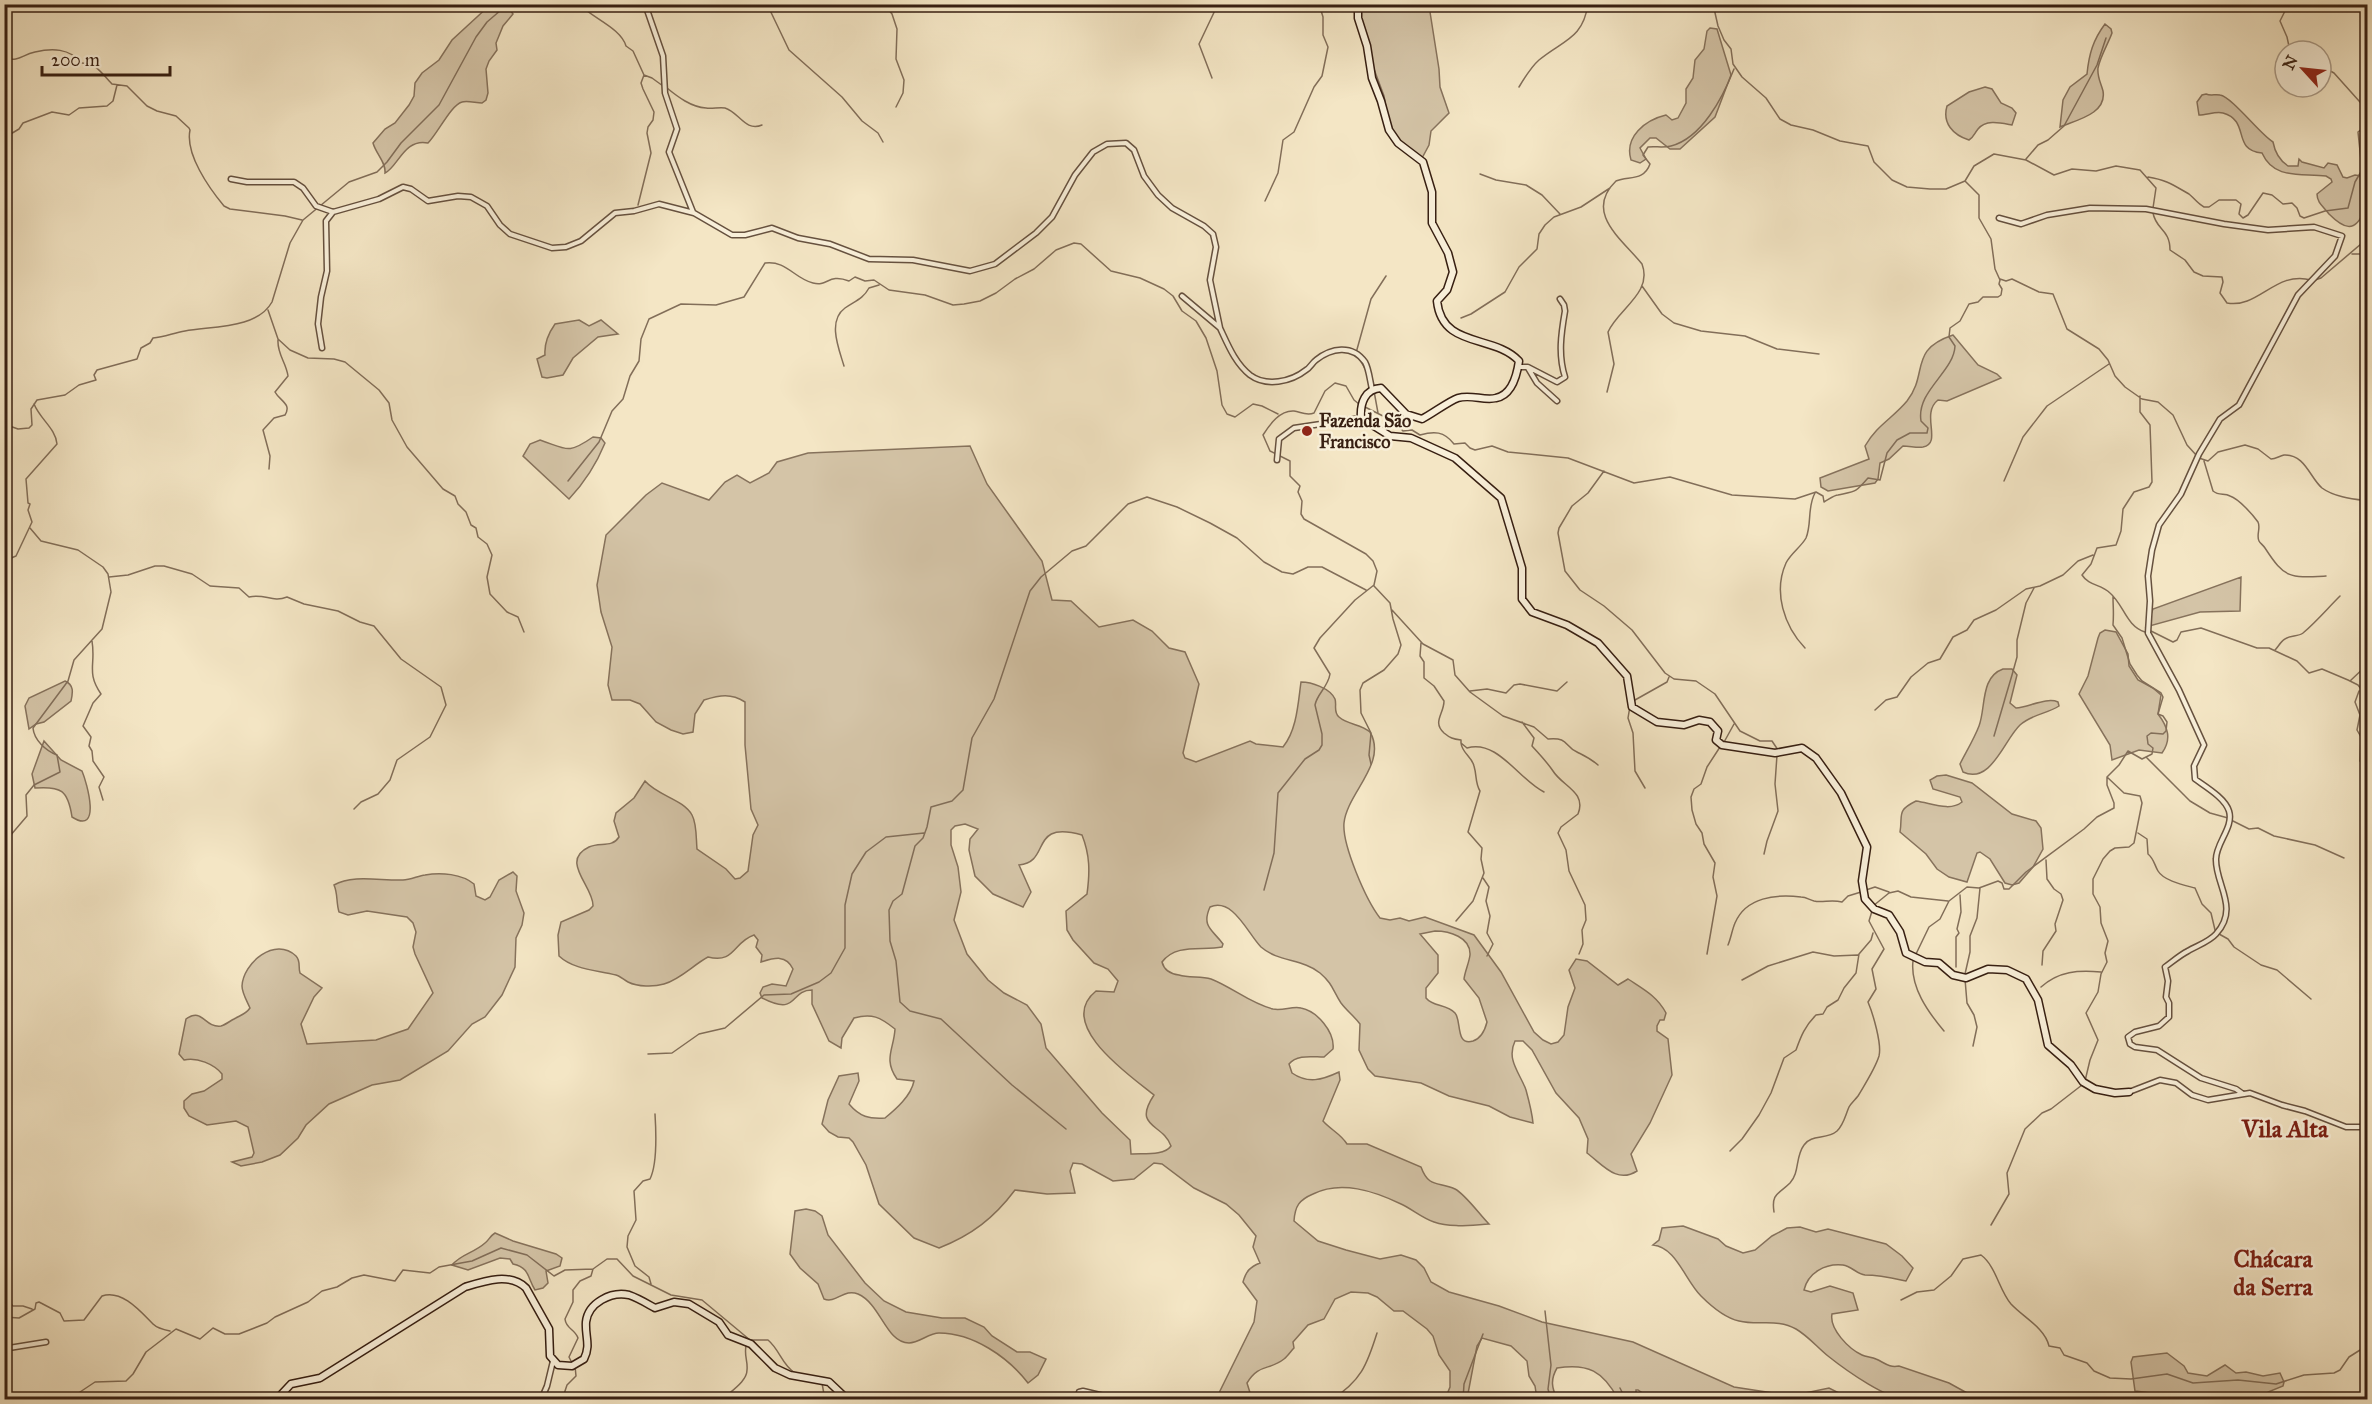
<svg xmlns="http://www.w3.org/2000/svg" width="2372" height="1404" font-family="'IM FELL Great Primer',serif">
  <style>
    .green { fill: #d4c4a7; stroke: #86725c; stroke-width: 1.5; fill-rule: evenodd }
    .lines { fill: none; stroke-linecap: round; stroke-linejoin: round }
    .stream { stroke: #826e59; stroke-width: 1.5 }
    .street-casing { stroke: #66513f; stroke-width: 7 }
    .secondary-casing { stroke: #371f12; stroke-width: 9 }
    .street { stroke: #f8efd9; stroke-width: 4 }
    .secondary { stroke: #f8efd9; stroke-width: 6 }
    .poi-dot { fill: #8f2418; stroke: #f8efd9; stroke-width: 2 }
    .labels { text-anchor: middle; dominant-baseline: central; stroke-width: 5; stroke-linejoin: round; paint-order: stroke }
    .poi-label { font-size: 18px; font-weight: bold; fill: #371f12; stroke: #f8efd9; text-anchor: start }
    .district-label { font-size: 24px; font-weight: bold; fill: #7a1f14; stroke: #f8efd9 }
  </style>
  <rect width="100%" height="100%" fill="#f4e6c5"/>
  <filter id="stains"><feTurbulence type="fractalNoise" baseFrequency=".00333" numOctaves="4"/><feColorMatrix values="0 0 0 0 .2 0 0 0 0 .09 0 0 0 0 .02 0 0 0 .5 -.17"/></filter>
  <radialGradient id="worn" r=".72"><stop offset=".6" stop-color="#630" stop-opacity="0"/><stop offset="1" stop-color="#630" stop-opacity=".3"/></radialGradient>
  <path class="green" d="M 490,5 L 508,7 L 513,14 L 503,26 L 496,43 L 497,50 L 489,61 L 486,69 L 488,93 L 486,100 L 482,103 C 476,103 467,100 462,102 C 451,105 438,133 428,143 C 404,138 398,167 385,173 C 386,162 376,154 373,143 L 385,129 L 395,123 L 409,105 L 414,96 L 415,83 L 422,73 L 439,60 L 452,40 Z
    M 1359,5 L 1434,5 L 1430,12 L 1439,69 L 1440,87 L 1449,113 L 1431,131 L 1429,145 L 1421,160 L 1400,145 L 1390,131 L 1384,96 L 1365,45 Z
    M 2105,24 L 2111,29 L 2112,33 C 2108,44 2100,57 2098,68 C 2097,77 2101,83 2103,91 C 2107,114 2076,120 2060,127 L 2063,100 L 2070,87 L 2087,74 C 2089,54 2093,40 2105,24 Z
    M 1710,28 L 1717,29 L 1731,75 L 1715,117 L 1680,149 L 1670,149 L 1656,138 L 1650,138 L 1640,148 L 1646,159 L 1640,163 L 1631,160 C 1624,137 1645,120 1666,115 L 1672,120 L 1678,118 L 1686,103 L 1686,89 L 1693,78 L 1695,60 L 1704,49 L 1707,31 Z
    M 1985,87 L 1992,89 L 2001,103 L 2012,108 L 2016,113 L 2012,125 C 2001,123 1986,119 1978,129 C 1974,134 1974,137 1969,140 C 1953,135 1942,123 1947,106 L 1969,92 Z
    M 2206,94 C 2211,96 2215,94 2220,95 C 2232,97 2260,134 2273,142 C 2275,153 2279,160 2288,166 L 2298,166 L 2299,159 L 2302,162 L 2324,168 L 2328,163 L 2337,165 L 2343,177 L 2347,178 L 2355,175 L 2367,177 L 2367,211 L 2364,211 C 2355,234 2343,228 2329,214 C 2324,207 2317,203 2317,194 L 2332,182 L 2331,179 L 2326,176 C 2301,173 2274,180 2262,153 C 2231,150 2251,121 2223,113 C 2216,111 2207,115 2199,115 L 2197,102 L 2202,95 Z
    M 579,320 L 589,326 L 601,320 L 618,334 L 598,337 L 573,358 L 563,375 L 547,378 L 542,377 L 537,359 L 545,355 C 544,343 548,334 555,324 Z
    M 1953,335 L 1978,365 L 1997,374 L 2001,378 L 1947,401 L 1938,400 C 1920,414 1943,443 1923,447 C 1917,448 1910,446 1903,446 L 1889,459 L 1880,463 L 1878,479 L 1875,483 L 1828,491 L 1821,487 L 1820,478 L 1869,459 L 1865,446 C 1877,425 1893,418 1907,401 C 1929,373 1908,350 1953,335 Z
    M 593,437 L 601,438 L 605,443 C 596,465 585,482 569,499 L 523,456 L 530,444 L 540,440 C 567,449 567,455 593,437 Z
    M 970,446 L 987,484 L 1042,561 L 1052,600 L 1071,601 L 1099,627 L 1133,620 L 1152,631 L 1169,648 L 1185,652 L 1199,684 L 1183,753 L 1185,758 L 1196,762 L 1250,741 L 1256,744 L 1283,747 C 1297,730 1298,703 1301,682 C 1311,682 1330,688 1335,699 C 1337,705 1333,712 1339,717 C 1348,725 1361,724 1370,732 C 1388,763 1347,793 1344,823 C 1342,845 1366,900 1380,918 L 1390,920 L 1400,918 L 1409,921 L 1425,917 L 1474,935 L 1501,972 L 1534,1032 L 1543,1040 L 1551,1044 L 1558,1042 L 1564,1035 L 1568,1007 L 1575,988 L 1569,970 L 1576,959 L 1587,961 L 1618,985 L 1628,979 C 1643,989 1657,996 1666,1013 L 1664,1020 L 1660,1020 L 1657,1026 L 1657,1031 L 1668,1039 L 1672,1075 L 1650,1123 L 1631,1154 L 1637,1171 C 1617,1184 1603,1165 1587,1153 L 1588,1139 L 1579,1118 L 1556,1093 L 1532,1050 L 1523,1041 L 1515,1041 C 1506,1060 1520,1073 1526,1090 C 1529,1101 1532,1112 1533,1123 L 1510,1117 L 1489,1106 L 1449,1096 L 1421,1083 L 1375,1076 L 1368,1069 L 1359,1050 L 1360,1024 C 1354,1016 1347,1011 1341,1003 C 1333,991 1333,984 1320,973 C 1303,959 1278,962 1261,947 C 1248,934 1233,897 1210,907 C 1201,927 1213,930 1223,944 L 1222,947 C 1202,951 1176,943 1162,962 C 1164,970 1171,974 1179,975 C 1189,978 1201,976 1211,979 C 1232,987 1251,1004 1273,1009 C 1283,1011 1292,1006 1301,1008 C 1317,1011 1335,1032 1333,1049 L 1324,1057 C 1312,1057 1297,1054 1289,1064 L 1292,1073 C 1308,1084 1322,1080 1339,1072 L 1340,1080 L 1323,1121 C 1331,1130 1341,1134 1347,1144 L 1367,1144 L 1421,1167 C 1429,1189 1439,1181 1455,1189 C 1465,1194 1480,1215 1489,1224 C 1471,1225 1451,1228 1434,1222 C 1422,1218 1412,1209 1401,1204 C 1374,1191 1341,1180 1313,1194 C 1299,1200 1295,1206 1294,1221 L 1318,1241 L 1346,1250 L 1380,1259 L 1401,1255 L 1416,1260 L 1424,1268 L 1431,1282 L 1449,1292 L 1499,1306 L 1542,1322 L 1633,1342 L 1734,1387 L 1773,1393 L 1786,1397 L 1829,1388 L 1851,1399 L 1653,1400 L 1638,1390 L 1636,1390 L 1636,1399 L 1618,1399 C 1603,1371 1588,1363 1557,1368 C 1550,1380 1552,1388 1557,1399 L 1537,1399 L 1535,1386 L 1529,1376 L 1527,1361 L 1511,1346 L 1482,1338 L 1477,1346 L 1467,1399 L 1445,1399 L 1450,1387 L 1450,1371 L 1439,1355 L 1433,1336 L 1427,1329 L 1403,1311 L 1394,1311 L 1377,1297 L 1368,1293 L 1351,1292 L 1335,1299 L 1324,1319 L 1308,1325 L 1293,1342 L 1294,1348 C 1291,1351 1288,1356 1284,1359 C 1269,1371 1259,1363 1247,1383 L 1252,1399 L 1216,1399 L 1254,1322 L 1257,1301 L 1243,1282 C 1246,1271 1250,1267 1260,1263 L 1253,1247 L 1256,1236 L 1239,1215 L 1226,1204 L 1194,1188 L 1162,1164 L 1154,1163 L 1134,1179 L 1113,1181 L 1082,1164 L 1073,1163 L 1070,1171 L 1075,1193 L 1047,1194 L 1015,1190 C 994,1218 972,1235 939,1248 L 914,1238 L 879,1204 L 866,1165 L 853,1142 L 849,1138 L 838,1137 L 829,1132 L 822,1124 L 828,1100 L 839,1076 L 858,1073 L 859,1081 L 849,1104 C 860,1117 869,1119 885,1118 C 896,1109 911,1096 914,1081 L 897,1079 C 883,1059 894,1049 895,1029 C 880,1017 872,1013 854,1018 L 842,1038 L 841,1048 L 829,1041 L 812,1004 L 812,990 C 789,990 799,1017 762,998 L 760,993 L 763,987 L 772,984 L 786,986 L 793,969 C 786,954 774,958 761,962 L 762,955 L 756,947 L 758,940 L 754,935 C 733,942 735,964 708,957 C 693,965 681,979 664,984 C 654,987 638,987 628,982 C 624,980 620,976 616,975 C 597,970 574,970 559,956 L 558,935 L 561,922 L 589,910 L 593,906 C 594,887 559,861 589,847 C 600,842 612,848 619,837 L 614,821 L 616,813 L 634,798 L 645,781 C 658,796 683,799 692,815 C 697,824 696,839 697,849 L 726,869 L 735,879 L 740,878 L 748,871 L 753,835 L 758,825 L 751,809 L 745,745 L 745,702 C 731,693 720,695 704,700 L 695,714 L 693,732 L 683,734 L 671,730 L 656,722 L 640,704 L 630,700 L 612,700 L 608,685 L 612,647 L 601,612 L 597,585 L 606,535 L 646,495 L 662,483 L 709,500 L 725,482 L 737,475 L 750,483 L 769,473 L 777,462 L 808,453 ZM 965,824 L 978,829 L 970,839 L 969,850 L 975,876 L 993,894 L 1023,907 L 1031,892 L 1019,865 C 1052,862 1028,820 1082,835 C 1090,855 1090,872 1087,894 L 1066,911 L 1067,930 L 1073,940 L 1094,963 L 1108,969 L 1118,981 L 1114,992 L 1096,991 C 1055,1024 1129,1075 1154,1095 C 1132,1128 1163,1123 1171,1146 C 1164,1156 1143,1153 1131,1154 L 1130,1140 L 1102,1113 L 1046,1048 L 1041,1024 L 1027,1005 L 1004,993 L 988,980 L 967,954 L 954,920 L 961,892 L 958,867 L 951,845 L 951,830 L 955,826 ZM 1435,931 C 1449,931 1471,937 1470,955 C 1469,963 1465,971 1464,979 L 1479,998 L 1487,1022 C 1485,1030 1482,1038 1473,1041 C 1455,1046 1462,1021 1455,1013 C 1447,1004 1433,1007 1426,998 L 1426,988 L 1438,973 L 1438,955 L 1420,934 Z
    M 2241,577 L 2240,611 L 2200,612 L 2146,627 L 2153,609 Z
    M 2105,630 L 2116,632 L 2128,654 L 2129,666 L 2138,680 L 2153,688 L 2161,695 L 2158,714 C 2168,727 2172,739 2162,753 L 2139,750 L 2112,760 L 2110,745 L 2079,694 L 2088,676 L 2098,638 L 2100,633 Z
    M 2003,669 L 2012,669 L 2017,675 L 2010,703 L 2016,708 C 2029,707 2047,697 2058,702 L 2059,706 C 2047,714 2032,714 2020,725 C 2004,740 1991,785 1963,772 L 1960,764 C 1966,752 1974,739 1979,726 C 1986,708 1980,677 2003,669 Z
    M 65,681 C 74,685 73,692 71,701 L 44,722 L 36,724 L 29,729 L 25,706 L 29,698 Z
    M 44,741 L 61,760 L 82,771 C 87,783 102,836 72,817 C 68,790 61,786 35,788 L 32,774 Z
    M 1946,775 L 1972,783 L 2012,814 L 2036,821 L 2041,828 L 2043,849 L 2033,867 L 2019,883 L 2012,885 L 2005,883 L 1990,859 L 1980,852 L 1977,853 L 1967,882 L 1949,877 L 1937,869 L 1926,854 L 1900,832 C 1903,814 1896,811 1916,801 C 1931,803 1950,812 1962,802 L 1960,797 L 1933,789 L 1930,780 L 1937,776 Z
    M 513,872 L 517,876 L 516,891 L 524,913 L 522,925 L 516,938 L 515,967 L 502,995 L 485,1017 L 472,1024 L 448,1051 L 400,1080 L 372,1085 L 329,1104 L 306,1125 L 298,1138 L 280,1155 L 262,1162 L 241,1166 L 232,1162 L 252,1157 L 254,1153 L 248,1127 L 236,1121 L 207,1125 L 189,1116 L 184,1108 L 184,1101 L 192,1094 L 204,1091 L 222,1079 L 222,1074 C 214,1064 197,1057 184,1060 L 179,1054 L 186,1019 C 203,1007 204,1028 221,1026 C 225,1025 230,1021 234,1019 C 241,1015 246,1014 250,1008 C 247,1001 242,993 242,986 C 243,963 275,936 296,956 C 301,961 298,967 300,973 L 322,988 L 314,997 L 301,1024 L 307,1044 L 376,1040 L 408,1029 L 433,993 L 415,954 L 413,947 L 416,932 L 413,923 L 407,917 L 367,911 L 348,915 L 339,912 C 336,902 338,894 334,885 C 353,874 381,881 403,880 C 410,880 418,876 425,875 C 441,872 462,874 474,884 L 476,896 L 485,900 L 490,897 L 499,880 Z
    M 806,1209 L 815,1211 L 822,1216 L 828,1235 L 865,1283 L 884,1301 L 906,1312 L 942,1318 L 965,1318 L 984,1327 L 992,1336 L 1017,1352 L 1030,1352 L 1046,1359 L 1038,1375 L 1028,1383 C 1008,1357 973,1333 939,1333 C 929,1333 919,1343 909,1343 C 886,1343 881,1304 858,1294 C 844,1288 836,1304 824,1299 L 818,1284 L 800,1268 L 790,1254 L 795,1211 Z
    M 1683,1226 L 1718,1239 L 1726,1246 L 1743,1253 L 1755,1250 L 1772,1236 L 1787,1228 L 1800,1227 L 1816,1232 L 1828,1229 L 1886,1244 L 1902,1256 L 1913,1268 L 1906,1281 C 1892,1278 1879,1275 1865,1275 C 1857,1274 1851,1266 1843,1265 C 1825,1263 1808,1273 1804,1290 L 1811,1292 L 1830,1286 L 1853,1293 L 1858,1310 L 1832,1314 C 1829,1329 1849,1349 1862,1355 C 1866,1357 1872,1357 1876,1359 C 1885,1363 1889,1368 1899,1366 L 1949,1383 L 1978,1399 L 1928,1399 L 1919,1396 C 1916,1397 1914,1398 1911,1399 C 1892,1404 1843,1368 1828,1356 C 1817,1347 1808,1336 1796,1329 C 1777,1318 1759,1326 1739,1321 C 1725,1318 1711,1306 1701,1296 C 1685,1280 1676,1247 1653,1245 L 1659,1240 L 1662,1228 Z
    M 495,1233 L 513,1241 L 556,1254 L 562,1258 L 560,1266 L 546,1271 L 548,1283 L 543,1288 L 535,1290 C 527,1277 530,1268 513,1264 L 510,1259 L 500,1258 L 468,1270 L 452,1265 C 461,1254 474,1253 485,1243 C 489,1240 490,1236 495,1233 Z
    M 2167,1353 L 2184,1366 L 2188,1373 L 2207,1376 L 2225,1365 L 2236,1373 L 2246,1372 L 2263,1376 L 2280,1373 L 2284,1382 L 2283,1386 L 2268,1392 L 2264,1400 L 2191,1399 L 2186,1393 L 2167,1395 L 2135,1391 L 2131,1362 L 2133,1357 Z"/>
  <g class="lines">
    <path class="stream" d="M 485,4 L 498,12
      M 579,4 C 592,18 621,28 626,46 L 633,51 L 644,75 L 652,78 L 663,86
      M 767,4 L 789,50 L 842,97 L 862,121 L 878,133 L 883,142
      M 884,4 L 892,14 L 897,29 L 896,59 L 904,80 L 903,93 L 896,107
      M 1713,4 L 1718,26 L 1724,40 L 1731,49 L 1733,64 L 1742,77 L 1766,98 L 1780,119 L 1791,125 L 1813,130 L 1840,141 L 1868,146 L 1874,162 L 1892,180 L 1907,187 L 1930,189 L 1946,189 L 1965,181 L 1974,166 L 1994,154 L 2026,160 L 2054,175 L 2072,169 L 2096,171 L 2116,166 L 2140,170 L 2156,188 L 2153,208
      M 2284,4 L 2285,11 L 2280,21 L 2287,37 L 2290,51
      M 4,58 C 20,62 21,55 35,52 C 52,48 69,48 82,63 C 98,64 101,73 112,84 L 127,86 L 147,106 L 157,111 L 176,116 L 189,128 L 190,130 C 185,154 209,188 224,206 L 230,209 L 285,216 L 302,220
      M 2321,66 L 2334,73 L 2368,111
      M 1212,78 L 1199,44 L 1218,4
      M 1519,87 C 1525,77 1531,67 1539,60 C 1563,40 1583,39 1588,4
      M 667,88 C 678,97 691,107 706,108 C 712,109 719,107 725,108 C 739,112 745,132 762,125
      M 4,138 L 19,129 L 23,123 L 52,112 L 69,115 L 79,108 L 107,106 L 113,101 L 117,85
      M 2026,159 L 2038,145 L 2048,140 L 2064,126 L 2097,65 L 2106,38
      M 1480,174 L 1496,180 L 1526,185 L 1542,195 L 1560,214
      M 2148,177 C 2167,180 2173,185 2189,194 C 2194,198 2198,204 2204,207 L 2209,207 L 2219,200 L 2236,200 L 2241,204 L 2239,214 L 2243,218 L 2248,215 L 2263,193 L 2272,195 L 2283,204 L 2292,203 L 2297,208 L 2300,216 L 2304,218 L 2325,211 L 2348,208 L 2355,182 L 2362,170 L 2358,132 L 2368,124
      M 1265,201 L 1278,173 L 1283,140 L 1294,132 L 1314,87 L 1322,76 L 1328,47 L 1323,35 L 1323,17 L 1319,4
      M 638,205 L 651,153 L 647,133 L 648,127 L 653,120 L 654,112 L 643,89 L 641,83 L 644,75
      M 2153,213 C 2156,230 2170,229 2170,250 L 2185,260 L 2194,272 L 2203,276 L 2222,277 L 2223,282 L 2220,293 L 2227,303 C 2258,309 2276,270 2311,280
      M 2352,254 L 2360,254 L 2368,259
      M 2000,279 L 2006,281 L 2012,279 L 2039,292 L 2053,294 L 2067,329 L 2099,349 L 2108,360 L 2115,376 L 2125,387 L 2142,399 L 2158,402 L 2173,415 L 2187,445 L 2197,456
      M 2315,280 L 2321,278 L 2368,238
      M 1642,286 L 1662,314 L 1674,323 L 1701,331 L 1745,336 L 1777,349 L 1819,354
      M 268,310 L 278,339 L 290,350 L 308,358 L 334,359 L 345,362 L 379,390 L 389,403 L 392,420 L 407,447 L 443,489 L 455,496 L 458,504 L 466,512 L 471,525 L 476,528 L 478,537 L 487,544 L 492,555 L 487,577 L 490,594 L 507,612 L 518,617 L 524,632
      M 1461,318 L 1471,314 L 1505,292 L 1519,267 L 1537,249 L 1539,234 L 1545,225 L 1554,217 L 1581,207 L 1610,188
      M 844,366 C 839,349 827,321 845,308 C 855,301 863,299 869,288 L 879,285
      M 1366,370 L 1356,353 L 1371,299 L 1386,276
      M 1374,391 L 1378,413
      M 1607,392 L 1614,364 L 1608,332 C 1618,309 1653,293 1642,264 C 1623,240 1583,213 1616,181 C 1629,176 1644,181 1650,164 L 1643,155 L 1648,147 C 1655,146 1663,148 1671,146 C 1702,138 1723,97 1734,69
      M 2140,396 L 2140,412 L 2150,425 L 2152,482 L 2149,487 L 2134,492 L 2123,509 L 2121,531 L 2116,545 L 2097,548 L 2091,564 L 2082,575 C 2089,586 2101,584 2110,593 C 2124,605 2126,626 2145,632
      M 1363,406 L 1395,422 L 1403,431 L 1412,430 L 1420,435 C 1434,431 1444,431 1454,444 L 1465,443 L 1470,448 L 1475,450 L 1492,446 L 1508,452 L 1568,458 L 1634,483 L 1670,477 L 1732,495 L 1795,499 L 1816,492 L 1823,496 L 1824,502 C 1828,500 1834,495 1838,495 C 1856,491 1855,493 1868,478 L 1880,480 L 1887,453 L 1897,440 L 1910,433 L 1927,433 L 1928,428 L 1921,421 C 1916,391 1954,372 1955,346 L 1949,337 L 1950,328 L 1960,321 L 1969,304 L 1978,302 L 1983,297 L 1998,297 L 2001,295 L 2002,289 L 1999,284 L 2000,280 L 1995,269 L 1991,239 L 1979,218 L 1979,195 L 1965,181
      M 4,424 L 18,429 L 29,428 L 32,425 L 31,409 L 37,400 L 65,395 L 79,385 L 96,380 L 94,375 L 97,370 L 137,359 L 141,348 L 150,343 L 153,338 C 165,337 173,333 185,331 C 212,326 257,329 272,302 L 290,243 L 303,220 L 349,182 L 377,172 L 387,162 L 401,143 L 439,105 L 476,37 L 487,22 L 508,4
      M 2199,458 L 2208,461 L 2218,452 L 2245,445 L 2258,449 L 2271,459 C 2276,459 2279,456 2284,455 C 2305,454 2310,478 2322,488 C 2334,497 2353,499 2368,501
      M 2204,461 L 2213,491 C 2219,496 2224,493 2230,496 C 2239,499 2253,515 2258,522 C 2261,528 2256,535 2259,541 C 2260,543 2263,545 2265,548 C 2285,579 2290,578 2326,576
      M 269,469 L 270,456 L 263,430 L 274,418 L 285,415 C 292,404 280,401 275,392 L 288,376 C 286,362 277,354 278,340
      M 1604,471 L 1588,493 L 1572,506 L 1559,528 L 1558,533 L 1565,571 L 1580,590 L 1604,606 L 1632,630 L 1665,673 L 1674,679 L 1696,681 L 1715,694 L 1740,731 L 1760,741 L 1772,741 L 1778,750
      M 568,481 L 599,442 L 612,411 L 623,399 L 630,376 L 639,361 L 641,339 L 649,319 L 681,304 L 716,305 L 744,297 L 765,263 C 786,260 795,279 813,283 C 828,287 828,273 849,281 L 855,277 L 865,281 L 874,280 L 889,290 L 925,295 L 953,305 L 964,304 L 980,301 L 996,293 L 1015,279 L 1034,269 L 1056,250 L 1074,243 L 1081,244 L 1111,271 L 1140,278 L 1164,289 L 1173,296 L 1182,311 L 1196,321 L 1206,338 L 1217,371 L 1222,405 L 1227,414 L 1235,417 L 1253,404 L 1262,406 L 1278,414
      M 2004,481 L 2023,437 L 2047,406 L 2109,364
      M 4,561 L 16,556 L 32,522 L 28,510 L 30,504 L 28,503 L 26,479 L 57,444 C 56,429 40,419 34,404
      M 109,577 L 128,575 L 155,566 L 164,566 L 192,574 L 210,586 L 239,588 L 249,597 C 265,593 272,603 287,597 L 304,604 L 338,611 L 360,622 L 374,626 L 401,659 L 441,687 L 446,705 L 430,737 L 397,760 L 390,780 L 378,794 L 361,802 L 354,809
      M 1392,610 L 1423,644 L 1453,660 L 1455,675 L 1470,692 L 1503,716 L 1534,727 L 1548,739 C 1569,737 1564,746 1577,752 C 1585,756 1590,758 1598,765
      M 2151,631 L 2173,642 L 2177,640 L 2181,632 L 2201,628 L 2257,648 L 2269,648 L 2297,661 L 2309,673 L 2322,669 L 2348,680 L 2358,685 L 2368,698
      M 92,641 C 96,665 86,672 101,694 L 93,703 L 83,726 L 91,737 L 89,746 L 92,751 L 93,761 L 104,777 L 99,787 L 103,800
      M 1421,643 L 1420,656 L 1424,662 L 1424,678 L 1434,686 L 1444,701 C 1444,714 1432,722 1444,733 C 1450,738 1453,739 1461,740 L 1461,743 L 1467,748 C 1498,739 1519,780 1544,792
      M 1805,648 C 1784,626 1773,592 1786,563 C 1791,553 1801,547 1806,538 C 1812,524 1807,507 1815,493
      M 2275,650 C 2278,647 2281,641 2285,639 C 2290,635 2298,637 2303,633 C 2316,622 2327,609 2340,596
      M 2350,681 L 2368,664
      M 1470,691 L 1487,689 L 1506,693 L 1514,685 L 1520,684 L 1557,691 L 1567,682
      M 2359,691 L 2355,702 L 2360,715 L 2357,730 L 2361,737 L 2360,761 L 2368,775
      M 1635,700 L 1667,682 L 1669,677
      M 1630,706 L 1628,718 L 1633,733 L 1635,771 L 1645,788
      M 1875,710 L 1886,700 L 1897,697 L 1911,677 L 1928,663 L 1940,659 L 1953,637 L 1967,630 L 1974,620 L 1996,610 L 2026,589 L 2040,586 L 2063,575 L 2078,561 L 2093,555
      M 1522,722 L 1534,738 L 1532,746 C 1540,755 1547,762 1553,771 C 1562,786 1587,792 1578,814 L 1561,827 L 1558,833 L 1566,850 L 1569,871 L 1585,905 L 1586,920 L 1582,930 L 1583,944 L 1579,954
      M 1994,736 L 2012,675 L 2017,657 L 2017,640 L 2026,603 L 2034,588
      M 1723,744 L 1734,724
      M 2147,758 L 2190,801 L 2210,813 L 2228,818
      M 1371,764 L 1369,755 L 1371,733 L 1361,713 L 1360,690 L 1363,683 L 1384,670 L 1398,654 L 1401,645 L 1393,619 L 1390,603 L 1374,586
      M 2233,821 L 2249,829 L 2258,828 L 2274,836 L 2315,845 L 2344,858
      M 2138,833 L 2147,839 L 2148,854 C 2154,859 2154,864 2158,871 C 2164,881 2184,885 2195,888 L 2202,904 L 2211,913 L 2215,930
      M 4,843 L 27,816 L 26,795 L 34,785 L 60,772 L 57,755 C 46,751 34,740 33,728 L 68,681 L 74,660 L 102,629 L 111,592 L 108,574 L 103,567 L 78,550 L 41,541 L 30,528
      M 1764,854 L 1767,841 L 1778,811 L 1775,784 L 1777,755
      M 1483,878 L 1489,887 L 1486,901 L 1490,916 L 1487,933 L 1493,944 L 1487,956
      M 1264,890 L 1274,853 L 1278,793 L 1305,759 L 1319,750 L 1322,745 L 1322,734 L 1315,705 C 1317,694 1328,687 1330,674 L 1314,648 L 1320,638 L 1355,600 L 1374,585 L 1377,571 L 1373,561 L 1366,554 L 1304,519 L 1301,514 L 1302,501 L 1298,492 L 1300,486 L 1290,476 L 1290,461 L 1270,451 L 1263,435 C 1270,424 1280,410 1294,411 C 1301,412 1306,416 1314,413 L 1325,391 L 1335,383 L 1346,386 L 1354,400 L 1359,404
      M 1866,890 L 1875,887 L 1889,892
      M 1873,906 L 1889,893 L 1898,891 L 1911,897 L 1948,901
      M 1456,921 L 1473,901 L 1484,873 L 1481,859 L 1482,848 L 1468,832 L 1480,791 C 1475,783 1477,776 1474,766 C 1472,757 1462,753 1461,743
      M 2219,934 L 2228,939 L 2234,947 L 2261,965 L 2277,970 L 2311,999
      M 1728,945 C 1731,938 1732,930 1735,923 C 1746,897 1776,894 1801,897 C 1806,897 1810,900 1814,901 C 1823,903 1831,899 1842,902 L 1848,896 L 1861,892
      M 1707,954 L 1717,896 L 1713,877 L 1715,863 L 1704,844 L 1702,833 L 1696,824 L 1692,810 L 1691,797 L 1694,789 L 1701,784 L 1707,767 L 1720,747
      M 1916,954 L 1929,927 L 1940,919 L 1949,901 L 1967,887 L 1979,888 L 1998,881 L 2002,883 L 2004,889 L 2009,889 L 2026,872 L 2084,829 L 2097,817 L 2114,808 L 2114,803 L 2107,785 L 2107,777 L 2119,765 L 2128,751 L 2142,759 L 2152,754 L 2153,748 L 2148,744 L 2147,736 L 2151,733 L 2163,734 L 2166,731 L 2167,722 L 2163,716 L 2158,714 L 2163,697 L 2161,693 L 2142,681 L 2137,675 L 2130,664 L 2122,638 L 2113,625 C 2114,612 2113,608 2113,596
      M 1913,961 C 1910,987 1928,1012 1944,1031
      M 2042,965 L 2043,951 L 2056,931 L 2055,924 L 2063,900 L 2061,894 L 2054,889 L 2047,879 L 2046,860
      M 1956,967 L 1956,937 L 1959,933 L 1957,929 L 1961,912 L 1960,895
      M 1965,974 L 1970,952 L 1970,936 L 1977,918 L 1980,888
      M 1965,979 L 1967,1003 L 1974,1015 L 1977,1027 L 1973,1046
      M 1742,980 L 1768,966 L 1813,952 L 1834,956 L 1858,955
      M 2041,987 C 2059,971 2078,970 2101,972
      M 648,1054 L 672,1053 L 699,1034 L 725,1028 L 764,995 L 791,994 L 819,982 L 831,973 L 845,948 L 845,905 L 852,874 L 866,852 L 886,837 L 924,833
      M 2085,1081 L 2090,1060 L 2098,1040 L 2086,1013 L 2098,992 L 2101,974 L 2107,962 L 2105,953 L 2108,941 L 2101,923 L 2100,907 L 2093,894 L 2093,879 L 2103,859 L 2110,851 L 2115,848 L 2129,847 L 2134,843 L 2142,803 L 2140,796 L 2124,793 L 2107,777
      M 1066,1129 L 1012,1085 L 941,1019 L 910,1011 L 900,1002 L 896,961 L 890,941 L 889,910 L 893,901 L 902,894 L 915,846 L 923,838 L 927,827 L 931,807 L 952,801 L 963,790 L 972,738 L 994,699 L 1030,591 L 1041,577 L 1072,551 L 1086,546 L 1128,504 L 1147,497 L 1177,507 L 1210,523 L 1237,538 L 1264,562 L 1282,572 L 1293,574 L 1308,567 L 1322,567 L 1366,590
      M 1730,1151 L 1742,1139 L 1759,1115 L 1771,1093 L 1784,1058 L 1796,1050 C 1801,1036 1805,1026 1816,1015 L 1823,1014 L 1827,1007 L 1838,1000 L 1844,988 L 1856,973 L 1859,954 L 1871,940 L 1873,933
      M 1774,1212 C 1771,1193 1779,1194 1790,1183 C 1800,1172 1795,1157 1804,1145 C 1811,1134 1827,1140 1837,1131 C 1844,1124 1845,1116 1849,1107 C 1851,1103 1855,1100 1858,1096 C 1865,1084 1875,1069 1879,1056 C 1882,1044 1873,1014 1868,1002 L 1876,989 L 1872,969 L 1884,949 L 1869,921 L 1872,911
      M 1991,1225 L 2009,1194 L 2007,1173 L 2025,1129 L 2042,1113 L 2051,1109 L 2082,1085
      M 651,1284 L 649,1277 L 635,1266 L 627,1247 L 628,1236 L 636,1220 L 634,1191 L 643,1181 L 650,1179 C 657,1165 656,1130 655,1114
      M 4,1297 L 13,1306 L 23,1306 L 32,1309
      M 1901,1300 L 1917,1292 L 1934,1290 L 1951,1276 L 1963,1259 L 1981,1255 C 1996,1266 1999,1290 2011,1304 C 2023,1317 2045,1328 2049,1346 L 2060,1348 L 2064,1355 L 2087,1363 L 2094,1371 L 2110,1378 L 2131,1379 L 2167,1374 L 2193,1383 L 2238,1380 L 2276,1384 L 2304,1375 L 2334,1373 L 2340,1370 L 2349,1357 L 2368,1345
      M 1545,1311 L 1551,1365 L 1548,1389 L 1551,1400
      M 4,1317 L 19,1318 L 35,1309 L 36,1303 L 39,1302 L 60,1313 L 64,1321 L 84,1320 L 102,1296 C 122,1289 141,1312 153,1324 C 157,1328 165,1330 170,1331
      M 572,1363 L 569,1357 L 578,1338 C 575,1329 566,1329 565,1319 L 573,1302 L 573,1290 L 580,1281 L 591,1276 L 593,1269 L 607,1259 L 617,1259 L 633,1276 L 671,1295 L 702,1300 L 750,1340 L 768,1340 C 780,1350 782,1365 795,1373
      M 822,1383 L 825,1400
      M 1620,1388 L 1626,1400
      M 68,1400 L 95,1382 L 126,1381 L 133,1374 L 146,1352 L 176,1329 L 200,1339 L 213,1328 L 225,1334 L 239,1334 L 267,1323 L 275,1317 L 308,1302 L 322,1291 L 337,1287 L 352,1278 L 364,1275 L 395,1281 L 403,1270 L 430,1273 L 439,1267 L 472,1261 L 501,1248 L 527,1255 L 554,1276 L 565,1270 L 593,1269
      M 562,1400 L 567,1385 L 576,1376 L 575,1366
      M 722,1400 C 729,1392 747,1382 747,1370 C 748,1361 744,1356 746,1346
      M 1331,1400 C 1361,1381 1367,1365 1377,1333
      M 1463,1400 L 1464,1384 L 1483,1334"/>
    <defs>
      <path id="street" d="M 645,4 L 663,56 L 665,93 L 677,129 L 669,152 L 693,212
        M 231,179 L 247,182 L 294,182 L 303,188 L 316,206 L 333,212
        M 1999,218 L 2021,224 L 2047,215 L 2090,208 L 2146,209 L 2224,224 L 2268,230 L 2314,227 L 2342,236 L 2335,256 L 2298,295 L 2239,405 L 2220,419 L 2199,454 L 2181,494 L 2159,525 L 2152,550 L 2148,576 L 2150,601 L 2148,633 L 2179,690 L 2204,745 L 2194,766 L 2195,779 C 2206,787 2225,798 2229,811 C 2234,827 2216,843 2216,859 C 2215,884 2240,908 2216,934 C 2209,942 2196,946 2188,951 C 2180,955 2172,962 2165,967 L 2168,981 L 2166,997 L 2169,1003 L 2169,1017 L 2159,1026 L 2135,1032 L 2128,1037 L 2130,1044 L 2135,1047 L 2157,1050 L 2201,1078 L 2236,1089 L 2243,1094
        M 1220,328 C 1228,345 1235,363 1250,375 C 1266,387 1291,382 1306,370 C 1310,368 1312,363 1316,360 C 1331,348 1352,344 1365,362 C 1369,369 1370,381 1372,389
        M 322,348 L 318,324 L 321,297 L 327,271 L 326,221 L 333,212 L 379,199 L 403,187 L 411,189 L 428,201 L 458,196 L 471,197 L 487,206 L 500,225 L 510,234 L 552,248 L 566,247 L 581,241 L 615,213 L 634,211 L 659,204 L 694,213 L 732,235 L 745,235 L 772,228 L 798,238 L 830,244 L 869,259 L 913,260 L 970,271 L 995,264 L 1036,233 L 1052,217 L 1075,175 L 1093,152 L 1107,144 L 1126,143 L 1134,150 L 1144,176 L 1158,195 L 1172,208 L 1204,226 L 1213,234 L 1216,247 L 1210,280 L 1220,328 L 1182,296
        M 1519,367 L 1528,367 L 1557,382 L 1565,377 C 1558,355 1561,334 1565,311 L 1564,305 L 1560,299
        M 1528,368 L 1537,383 L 1557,401
        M 1277,460 L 1279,439 L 1294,428 L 1361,418
        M 2129,1092 L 2160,1080 L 2176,1083 L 2192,1095 L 2208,1100 L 2250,1093 L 2282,1105 L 2305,1111 L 2346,1127 L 2368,1127
        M 2367,1197 L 2368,1197
        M 4,1352 L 9,1348 L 46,1342
        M 541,1400 L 547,1386 L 553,1361
        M 1078,1400 L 1079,1392 L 1083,1391 L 1121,1400"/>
      <path id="secondary" d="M 1358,4 L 1358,18 L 1367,46 L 1372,78 L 1381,101 L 1389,130 L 1398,143 L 1423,162 L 1432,192 L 1432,223 L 1448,253 L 1453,272 L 1447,290 L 1437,301 C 1442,349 1494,334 1519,361 C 1517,375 1512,395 1496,398 C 1484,401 1471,394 1458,398 C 1449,401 1432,414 1422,419 L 1406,414 L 1381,388 C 1365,389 1360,403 1361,418 L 1390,436 L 1411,438 L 1455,458 L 1501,498 L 1522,568 L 1522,599 L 1532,612 L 1567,625 L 1598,643 L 1627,676 L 1632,707 L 1657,722 L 1684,725 L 1699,720 L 1710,722 L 1718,731 L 1716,740 L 1722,745 L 1775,753 L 1802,748 L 1816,758 L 1841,793 L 1867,847 L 1862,881 L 1865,899 L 1874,909 L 1889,915 L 1900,932 L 1906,953 L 1925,962 L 1939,963 L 1953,975 L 1966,978 L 1988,969 L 2007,970 L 2026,979 L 2038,1000 L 2048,1045 L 2071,1065 L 2083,1082 L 2095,1089 L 2115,1093 L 2129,1092
        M 276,1400 L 291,1384 L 320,1378 L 465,1287 C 484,1281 510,1272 526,1288 L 549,1329 L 550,1356 L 558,1365 L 572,1366 L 584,1359 C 591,1345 585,1337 586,1322 C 588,1303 611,1291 629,1295 C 638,1298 646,1303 655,1308 L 674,1302 L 689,1304 L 719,1322 L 728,1335 L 751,1344 L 775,1368 L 790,1375 L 829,1382 L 848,1400"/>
    </defs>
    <use href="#street" class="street-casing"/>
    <use href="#secondary" class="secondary-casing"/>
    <use href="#street" class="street"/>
    <use href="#secondary" class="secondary"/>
  </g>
  <circle class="poi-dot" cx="1307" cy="431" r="6"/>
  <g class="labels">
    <g class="poi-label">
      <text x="1319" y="421">Fazenda São<tspan x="1319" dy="21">Francisco</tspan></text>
    </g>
    <g class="district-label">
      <text x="2285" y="1129">Vila Alta</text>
      <text x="2273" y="1259">Chácara<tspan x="2273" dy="28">da Serra</tspan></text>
    </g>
  </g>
  <rect width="2372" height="1404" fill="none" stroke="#f4e6c5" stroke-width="24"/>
  <rect x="6" y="6" width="2360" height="1392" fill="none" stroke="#371f12" stroke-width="3"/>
  <rect x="12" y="12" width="2348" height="1380" fill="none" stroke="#371f12" stroke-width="1.5"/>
  <g transform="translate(2303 69) rotate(297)"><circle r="28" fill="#f8efd9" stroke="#ab9c89" stroke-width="1.5"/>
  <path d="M0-4.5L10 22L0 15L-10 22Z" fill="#8f2418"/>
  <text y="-9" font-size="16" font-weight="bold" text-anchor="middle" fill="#371f12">N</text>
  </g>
  <path d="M42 66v9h128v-9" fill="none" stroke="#371f12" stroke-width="3"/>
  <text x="51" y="66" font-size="18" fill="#371f12" stroke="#f8efd9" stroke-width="4.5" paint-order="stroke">200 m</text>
  <rect width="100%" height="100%" filter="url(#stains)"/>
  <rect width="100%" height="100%" fill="url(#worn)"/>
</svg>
